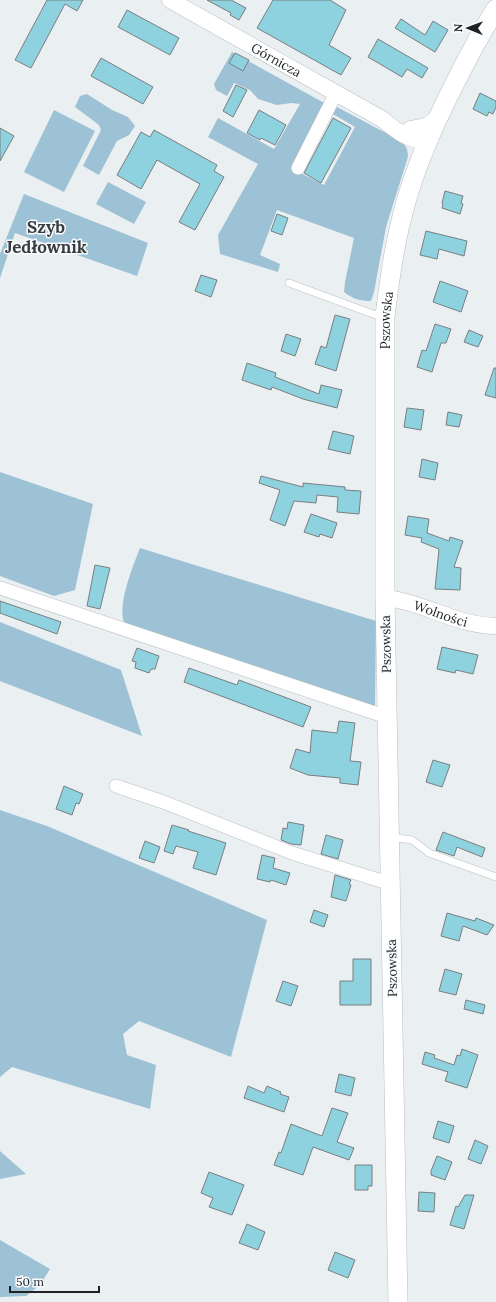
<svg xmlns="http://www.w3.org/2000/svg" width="496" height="1302" font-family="Lora,serif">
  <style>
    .green { fill: #9dc1d5 }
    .building { fill: #8ed2e0; stroke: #7a7e7f }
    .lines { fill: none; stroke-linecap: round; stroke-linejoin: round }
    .service-casing { stroke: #bbbfc2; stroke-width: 8 }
    .minor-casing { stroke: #bbbfc2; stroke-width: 14 }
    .tertiary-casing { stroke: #bbbfc2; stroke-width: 17 }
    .secondary-casing { stroke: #bbbfc2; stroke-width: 20 }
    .service { stroke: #fff; stroke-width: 7 }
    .minor { stroke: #fff; stroke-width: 13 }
    .tertiary { stroke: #fff; stroke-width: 16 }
    .secondary { stroke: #fff; stroke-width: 19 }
    .labels { text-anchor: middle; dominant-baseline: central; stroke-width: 3; stroke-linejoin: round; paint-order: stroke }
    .street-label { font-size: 13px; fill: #1f2122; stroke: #f8fcfe }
    .district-label { font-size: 17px; font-weight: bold; fill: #393c3e; stroke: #f8fcfe }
  </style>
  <rect width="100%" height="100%" fill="#eaeff1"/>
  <path class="green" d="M 232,52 L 326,104 L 293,169 L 324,185 L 355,127 L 333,114 L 337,107 L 399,140 L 404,144 L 407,149 L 408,155 L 407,160 L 386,227 L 374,292 L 371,301 C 360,301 353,299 344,292 L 345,282 L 354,238 L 277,210 L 260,255 L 280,264 L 278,272 L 220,254 L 218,235 L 258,164 L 208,137 L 218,118 L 274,149 L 300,104 L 291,103 L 277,105 L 258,99 L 250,90 L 234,83 L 227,96 L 216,90 L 214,84 Z
    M 87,94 L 112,110 L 128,117 L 135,126 L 129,135 L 117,141 L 99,175 L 83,166 L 101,130 L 99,125 L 75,107 L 80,96 Z
    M 54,110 L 95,131 L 64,192 L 24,172 Z
    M 108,182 L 146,202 L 134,224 L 96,204 Z
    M 24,194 L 148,243 L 137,276 L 15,233 L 0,278 L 0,254 Z
    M 0,472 L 93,504 L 75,590 L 54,596 L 0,576 Z
    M 140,548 L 376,621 L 375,706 L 125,625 C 116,607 133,566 140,548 Z
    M 0,622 L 121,670 L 142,736 L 0,681 Z
    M 0,810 L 47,826 L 267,920 L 231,1057 L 139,1021 L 123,1034 L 127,1055 L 156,1065 L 150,1109 L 12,1067 L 0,1077 Z
    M 0,1151 L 26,1174 L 0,1179 Z
    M 0,1240 L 50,1269 L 40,1285 L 26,1296 L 0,1297 Z"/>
  <path class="building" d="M 47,0 L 83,0 L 77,11 L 65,4 L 31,68 L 15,60 Z
    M 207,0 L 231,0 L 246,8 L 239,20 L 230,15 L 231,13 Z
    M 273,0 L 330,0 L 346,10 L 329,45 L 351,58 L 341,75 L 257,28 Z
    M 127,10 L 179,38 L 170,55 L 118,27 Z
    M 401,19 L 425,35 L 433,21 L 448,30 L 435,52 L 395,28 Z
    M 378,39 L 428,68 L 422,78 L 407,69 L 402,77 L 368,57 Z
    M 235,53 L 249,60 L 243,71 L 229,63 Z
    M 101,58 L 153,87 L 143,104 L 91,76 Z
    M 236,85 L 247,90 L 233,117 L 223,111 Z
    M 480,93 L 496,101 L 496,107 L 493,114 L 489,112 L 487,116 L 473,109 Z
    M 259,110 L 286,125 L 275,145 L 261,138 L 260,140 L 247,133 Z
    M 333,118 L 351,128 L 321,183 L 304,173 Z
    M 0,128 L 14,136 L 0,161 Z
    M 154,130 L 217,165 L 214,171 L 224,177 L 195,230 L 179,222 L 200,184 L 157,160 L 141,189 L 117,175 L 141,132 L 150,137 Z
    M 445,191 L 463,196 L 461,203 L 463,204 L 460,214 L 442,208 L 443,204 L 442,203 Z
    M 277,214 L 288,218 L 282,235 L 271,231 Z
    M 426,231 L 467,241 L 464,256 L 439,249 L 437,259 L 420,255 Z
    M 201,275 L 217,280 L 211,297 L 195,291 Z
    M 440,281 L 468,291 L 461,312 L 433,302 Z
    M 335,315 L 350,319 L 336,371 L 315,364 L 321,346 L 326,348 Z
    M 435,324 L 451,329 L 446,343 L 441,343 L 432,372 L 417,367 L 422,350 L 426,351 Z
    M 469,330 L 483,336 L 478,347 L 464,342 Z
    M 286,334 L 301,339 L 295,356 L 281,351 Z
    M 247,363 L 276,373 L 275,377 L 319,394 L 321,385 L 342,390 L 337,408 L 303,399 L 272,387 L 271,390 L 242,380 Z
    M 494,368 L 496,368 L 496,398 L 485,395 Z
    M 407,408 L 424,410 L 421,430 L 404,427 Z
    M 448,412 L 462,415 L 459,427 L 446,425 Z
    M 333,431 L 354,436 L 350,454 L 328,449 Z
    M 422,459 L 438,463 L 435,480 L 419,477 Z
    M 261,476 L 303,487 L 303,483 L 345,487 L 345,490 L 361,491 L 359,514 L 337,512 L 338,497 L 317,495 L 316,503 L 294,501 L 285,526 L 270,520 L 280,490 L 259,483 Z
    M 311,514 L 337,523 L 332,538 L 320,534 L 319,537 L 304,532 Z
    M 408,516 L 429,519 L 427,533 L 449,541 L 450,537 L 463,541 L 454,567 L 461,568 L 460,590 L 435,589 L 439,549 L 421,542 L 422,538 L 405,535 Z
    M 95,565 L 110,568 L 100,609 L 87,606 Z
    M 0,601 L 61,622 L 57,634 L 0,613 Z
    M 442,647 L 478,655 L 473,674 L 456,670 L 455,673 L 437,669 Z
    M 137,648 L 159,656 L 155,669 L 151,669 L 149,673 L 135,668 L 136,662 L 132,661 Z
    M 189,668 L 237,685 L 239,680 L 311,707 L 303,727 L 184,682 Z
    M 339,721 L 355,723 L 350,761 L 361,762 L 358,785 L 340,783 L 340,778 L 308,775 L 290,768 L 296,749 L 310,753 L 312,730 L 337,733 Z
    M 433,760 L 450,765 L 442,787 L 426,782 Z
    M 64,786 L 83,794 L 79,804 L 76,803 L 72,815 L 56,809 Z
    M 288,822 L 304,825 L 301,845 L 291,844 L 281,840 L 283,828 L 287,829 Z
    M 172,825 L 189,830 L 188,831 L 226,843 L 216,875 L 193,868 L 198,852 L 176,846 L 173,854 L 164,851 Z
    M 443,832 L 485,848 L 482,857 L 457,847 L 454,856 L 436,850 Z
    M 326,835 L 343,840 L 338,859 L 321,854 Z
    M 145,841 L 160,847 L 154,863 L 139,858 Z
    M 262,855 L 275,858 L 273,868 L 290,873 L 286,885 L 271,880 L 270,882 L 257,879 Z
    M 335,875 L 351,880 L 349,884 L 351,885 L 346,901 L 331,897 Z
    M 314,910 L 328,915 L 324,927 L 310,922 Z
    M 447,913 L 475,921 L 476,918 L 494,925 L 487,935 L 463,926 L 459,941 L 441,936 Z
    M 353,959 L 371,959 L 371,1005 L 340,1005 L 340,981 L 353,981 Z
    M 445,969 L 462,974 L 456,995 L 439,991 Z
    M 283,981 L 298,986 L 291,1006 L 276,1001 Z
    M 466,1000 L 485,1005 L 483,1014 L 464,1009 Z
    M 462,1049 L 478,1055 L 467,1088 L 445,1081 L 448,1072 L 422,1064 L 425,1052 L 435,1055 L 434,1058 L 454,1065 L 457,1055 L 460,1056 Z
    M 339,1074 L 355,1078 L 351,1096 L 335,1092 Z
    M 248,1086 L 264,1093 L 267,1086 L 281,1092 L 280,1094 L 289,1097 L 284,1112 L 244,1098 Z
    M 332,1108 L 348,1113 L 337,1142 L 354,1148 L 349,1160 L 313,1147 L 303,1175 L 274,1165 L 279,1152 L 281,1153 L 291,1124 L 322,1136 Z
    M 438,1121 L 454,1126 L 449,1143 L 433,1138 Z
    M 475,1140 L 488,1146 L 481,1164 L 468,1159 Z
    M 437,1156 L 452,1162 L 445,1180 L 431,1175 L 431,1171 Z
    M 355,1165 L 372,1165 L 372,1186 L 368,1186 L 368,1190 L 355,1190 Z
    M 209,1172 L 244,1185 L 232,1215 L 209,1207 L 213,1198 L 201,1193 Z
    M 419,1192 L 435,1193 L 434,1212 L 418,1211 Z
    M 465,1195 L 474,1195 L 464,1229 L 450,1225 L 456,1206 L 458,1207 Z
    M 247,1224 L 265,1232 L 258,1250 L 239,1243 Z
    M 335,1252 L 355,1260 L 348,1278 L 328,1270 Z"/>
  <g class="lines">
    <defs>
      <path id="service" d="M 289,283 L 373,314 L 385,316
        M 390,837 L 412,840 L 429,853 L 496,877"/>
      <path id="minor" d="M 298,168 L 336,93
        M 0,588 L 387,717
        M 116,786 L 166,803 L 292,853 L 391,884"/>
      <g id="tertiary">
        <path id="s1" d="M 170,0 L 382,119 C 398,132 406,139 427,142"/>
        <path d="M 410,129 L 426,126 L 438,118"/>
        <path id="s2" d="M 385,598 C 424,602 457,626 496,626"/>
      </g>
      <g id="secondary">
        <path id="s3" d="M 398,1302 L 385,598 L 385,316 C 389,284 393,252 401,221 C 412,173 433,126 455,83 C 468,57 481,32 496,9"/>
      </g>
    </defs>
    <use href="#service" class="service-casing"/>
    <use href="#minor" class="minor-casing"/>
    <use href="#tertiary" class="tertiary-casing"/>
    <use href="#secondary" class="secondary-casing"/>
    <use href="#service" class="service"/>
    <use href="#minor" class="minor"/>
    <use href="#tertiary" class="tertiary"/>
    <use href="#secondary" class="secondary"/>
  </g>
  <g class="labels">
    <g class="street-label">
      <text stroke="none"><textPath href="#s1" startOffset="122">Górnicza</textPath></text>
      <text stroke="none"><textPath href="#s3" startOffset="982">Pszowska</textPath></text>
      <text stroke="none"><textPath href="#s2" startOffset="58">Wolności</textPath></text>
      <text transform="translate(386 644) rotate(-91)">Pszowska</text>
      <text transform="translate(392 968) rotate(-91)">Pszowska</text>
    </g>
    <g class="district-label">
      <text x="46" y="227">Szyb<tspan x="46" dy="20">Jedłownik</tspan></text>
    </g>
  </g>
  <g transform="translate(468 28) rotate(271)" stroke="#f8fcfe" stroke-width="3" paint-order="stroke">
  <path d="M0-3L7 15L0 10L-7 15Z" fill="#1f2122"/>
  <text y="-6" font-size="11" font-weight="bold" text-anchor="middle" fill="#1f2122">N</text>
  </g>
  <path d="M10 1286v6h89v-6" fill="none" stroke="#1f2122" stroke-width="2"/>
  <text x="16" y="1286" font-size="12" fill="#1f2122" stroke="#f8fcfe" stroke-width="3" paint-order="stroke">50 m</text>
</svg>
